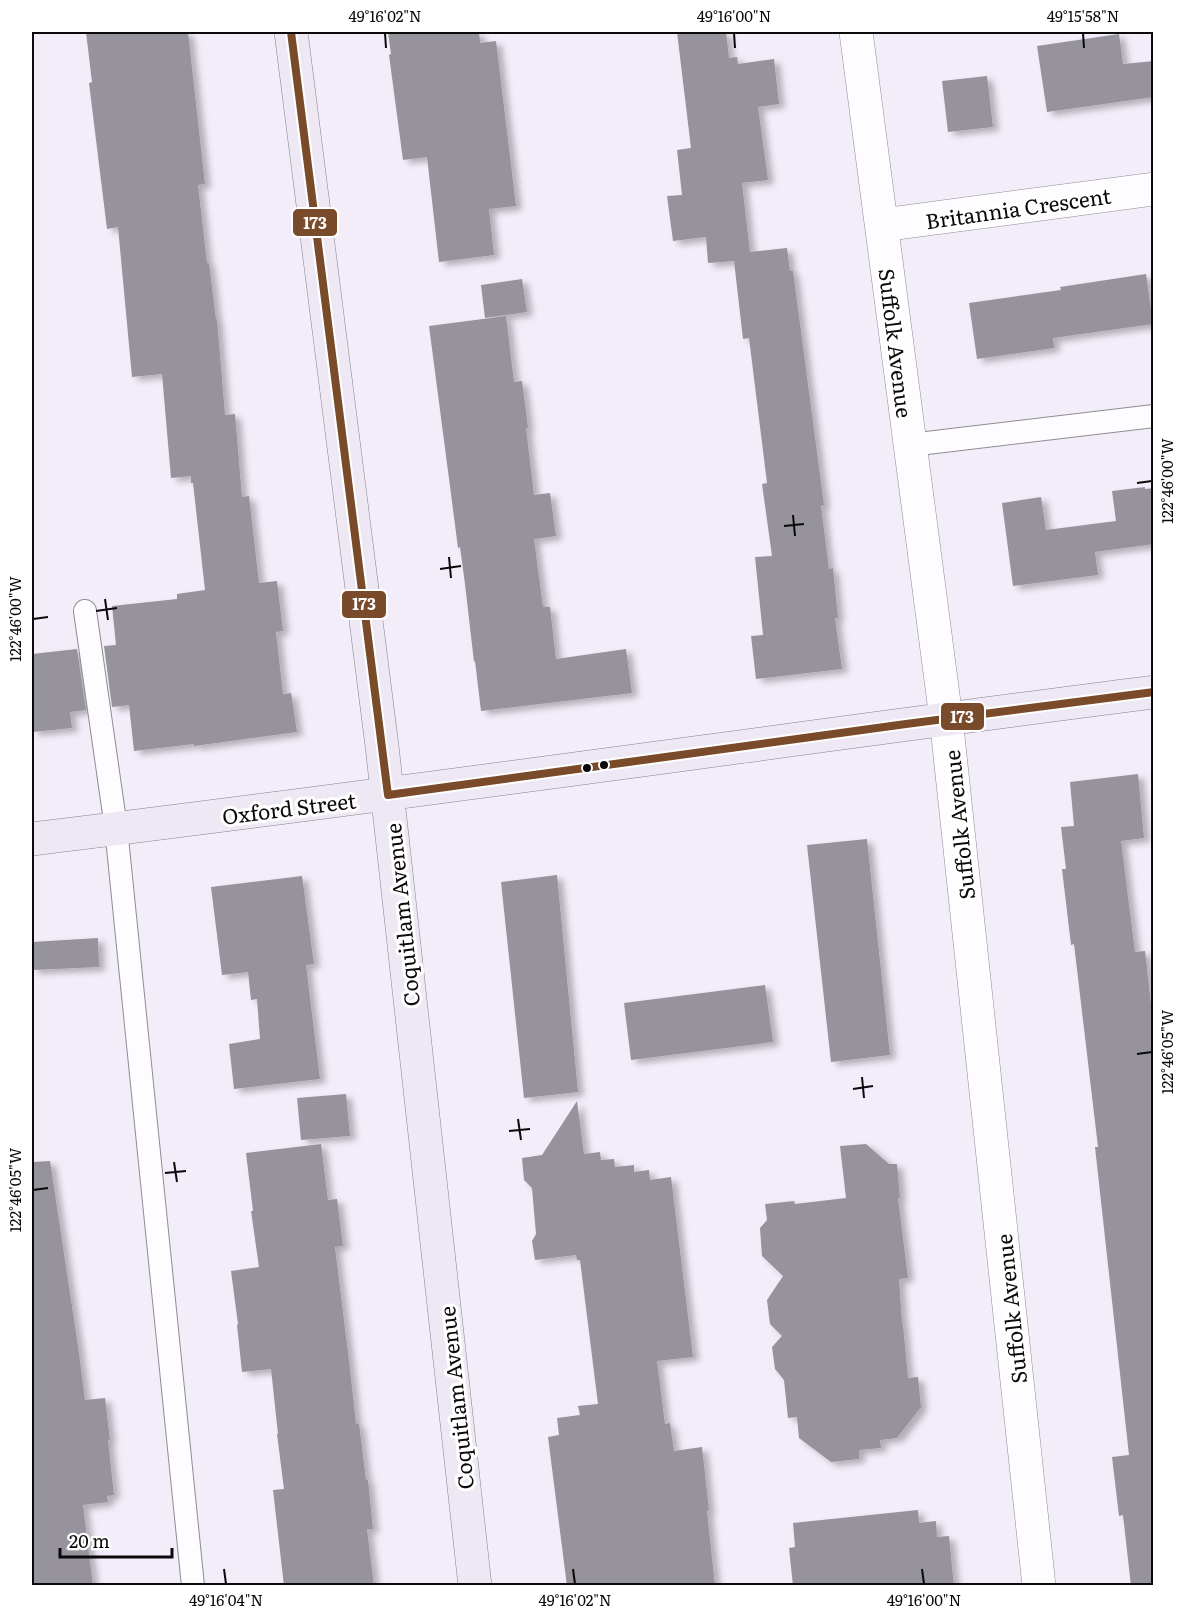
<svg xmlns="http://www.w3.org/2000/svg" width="1185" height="1617" font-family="Literata,serif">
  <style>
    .building { fill: #96939c; filter: url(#shadow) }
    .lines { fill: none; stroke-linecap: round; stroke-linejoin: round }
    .lane-casing { stroke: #8f8c92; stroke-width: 24 }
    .street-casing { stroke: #8f8c92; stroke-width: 34 }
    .secondary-casing { stroke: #868388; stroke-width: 34 }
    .lane { stroke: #fdfcfe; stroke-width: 22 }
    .street { stroke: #fdfcfe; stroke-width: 33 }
    .secondary { stroke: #eee7f4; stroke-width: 33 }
    .bus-1-casing { stroke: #fff; stroke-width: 12 }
    .bus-1 { stroke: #7a4b2a; stroke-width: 8 }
    .ticks { fill: none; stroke: #0a0a0a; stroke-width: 2 }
    .bus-dot { fill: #0a0a0a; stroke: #fff; stroke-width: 2 }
    .labels { text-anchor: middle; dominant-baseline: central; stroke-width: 6; stroke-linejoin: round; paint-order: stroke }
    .street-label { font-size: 21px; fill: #0a0a0a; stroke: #fff }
    .line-badge { stroke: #fff; stroke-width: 2 }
    .badge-label { font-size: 16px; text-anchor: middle; font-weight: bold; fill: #fff }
    .neatline { fill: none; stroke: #0a0a0a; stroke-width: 2 }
    .ticks-label { font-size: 15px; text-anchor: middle; fill: #0a0a0a }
  </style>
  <defs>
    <filter id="shadow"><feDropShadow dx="6" dy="4" stdDeviation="3" flood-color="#0004"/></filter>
  </defs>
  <rect width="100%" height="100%" fill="#f3edf9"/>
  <path class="building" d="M 86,32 L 188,32 L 205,184 L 198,185 L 207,263 L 209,263 L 216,319 L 217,319 L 225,415 L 235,414 L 242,497 L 249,496 L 259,583 L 277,581 L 283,631 L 276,632 L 283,694 L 291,693 L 297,732 L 194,746 L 194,744 L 134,751 L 129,705 L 112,707 L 104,646 L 116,645 L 112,606 L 177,599 L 177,594 L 205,590 L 193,483 L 191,483 L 191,476 L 171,478 L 162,374 L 132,377 L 118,227 L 107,229 L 89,83 L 92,82 Z
    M 388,32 L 479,32 L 480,43 L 496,41 L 516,206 L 489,209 L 494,255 L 439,262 L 427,157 L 403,160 L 389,55 L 391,54 Z
    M 677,32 L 726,32 L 729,58 L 737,57 L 738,64 L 774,59 L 779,104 L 758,107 L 768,180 L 742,183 L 750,252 L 787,248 L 790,271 L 793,271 L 824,505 L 821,506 L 829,569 L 833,568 L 838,618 L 835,618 L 842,669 L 756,679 L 751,636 L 763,635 L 755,557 L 772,556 L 762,484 L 767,483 L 749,338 L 743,339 L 734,261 L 708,263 L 706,237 L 673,241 L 667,196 L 682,195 L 677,150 L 691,148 Z
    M 1119,34 L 1123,64 L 1154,61 L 1154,97 L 1047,112 L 1037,46 Z
    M 987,76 L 993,127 L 948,132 L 942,81 Z
    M 1146,274 L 1153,324 L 1053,338 L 1054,348 L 977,359 L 969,303 L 1061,290 L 1060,287 Z
    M 522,279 L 527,312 L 485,318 L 481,285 Z
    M 506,316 L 514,382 L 522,381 L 528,428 L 526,428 L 534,495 L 550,493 L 556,536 L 534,539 L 543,607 L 550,607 L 556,659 L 626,649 L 632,693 L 481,711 L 475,661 L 474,662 L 465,584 L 460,547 L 458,548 L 451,494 L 429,326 Z
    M 1145,487 L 1145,489 L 1154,488 L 1154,544 L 1095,552 L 1098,575 L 1013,586 L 1002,503 L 1041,497 L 1046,530 L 1116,521 L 1112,491 Z
    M 77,649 L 86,710 L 70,712 L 72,728 L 32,732 L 32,654 Z
    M 1138,774 L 1144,838 L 1121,841 L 1135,952 L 1145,951 L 1154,1030 L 1154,1586 L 1131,1586 L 1123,1515 L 1119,1516 L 1112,1457 L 1129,1455 L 1095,1147 L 1098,1147 L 1074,944 L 1071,945 L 1062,869 L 1066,869 L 1061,827 L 1074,826 L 1070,782 Z
    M 867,839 L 890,1055 L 831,1062 L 807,845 Z
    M 557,875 L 578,1092 L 524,1098 L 501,882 Z
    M 302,876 L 314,964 L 306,965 L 320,1079 L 234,1089 L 229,1044 L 260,1039 L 257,999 L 251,1000 L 248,972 L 222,975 L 211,887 Z
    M 98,938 L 99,967 L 32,970 L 32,942 Z
    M 765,985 L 773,1042 L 631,1060 L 624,1003 Z
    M 346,1094 L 350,1136 L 301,1140 L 297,1098 Z
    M 577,1101 L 584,1154 L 600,1152 L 601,1160 L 614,1159 L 615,1167 L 634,1165 L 634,1172 L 649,1170 L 650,1180 L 671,1177 L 693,1357 L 657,1361 L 665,1424 L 670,1423 L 674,1451 L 702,1447 L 709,1510 L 707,1511 L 715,1586 L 567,1586 L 548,1437 L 559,1435 L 557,1418 L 580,1415 L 578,1406 L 598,1404 L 580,1260 L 577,1260 L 576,1255 L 535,1260 L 532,1241 L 536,1234 L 532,1188 L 524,1180 L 522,1158 L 542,1155 Z
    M 321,1144 L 328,1200 L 337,1199 L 343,1246 L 335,1247 L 350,1369 L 356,1424 L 359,1423 L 366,1480 L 368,1480 L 373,1529 L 367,1529 L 374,1586 L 284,1586 L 273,1490 L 284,1489 L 277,1434 L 278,1434 L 271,1369 L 242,1372 L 237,1325 L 238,1324 L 231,1271 L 259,1267 L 251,1211 L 253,1211 L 246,1153 Z
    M 866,1144 L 889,1164 L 897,1164 L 900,1198 L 898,1198 L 908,1278 L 899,1279 L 902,1323 L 903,1325 L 908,1378 L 918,1377 L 921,1407 L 897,1438 L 880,1440 L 881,1448 L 859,1450 L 859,1459 L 831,1462 L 799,1438 L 797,1417 L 788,1418 L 784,1380 L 775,1369 L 772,1347 L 782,1336 L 770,1324 L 767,1300 L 783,1276 L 762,1256 L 760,1228 L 767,1220 L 765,1204 L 794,1201 L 795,1204 L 846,1198 L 840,1146 Z
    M 50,1161 L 78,1346 L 85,1400 L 105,1398 L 110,1440 L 108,1440 L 114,1495 L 107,1496 L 108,1502 L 83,1505 L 93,1586 L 32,1586 L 32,1162 Z
    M 918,1510 L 919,1523 L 936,1521 L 937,1537 L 949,1536 L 954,1586 L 793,1586 L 789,1548 L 795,1547 L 793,1523 Z"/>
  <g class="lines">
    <defs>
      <path id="lane" d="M 910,445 L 1154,416
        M 85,611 L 116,828 L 193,1586"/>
      <path id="street" d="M 856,32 L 946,718 L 1039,1586
        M 882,225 L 1154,189"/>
      <path id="secondary" d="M 291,32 L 382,746 L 475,1586
        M 32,839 C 406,794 779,740 1154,692"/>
    </defs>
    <use href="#lane" class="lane-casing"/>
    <use href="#street" class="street-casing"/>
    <use href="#secondary" class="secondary-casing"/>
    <use href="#lane" class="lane"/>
    <use href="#street" class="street"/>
    <use href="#secondary" class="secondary"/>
    <defs>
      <path id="bus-1" d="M 291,32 L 388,795
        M 388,795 L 906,724 L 1154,692"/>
    </defs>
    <use href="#bus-1" class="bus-1-casing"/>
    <use href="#bus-1" class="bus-1"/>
  </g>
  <path class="ticks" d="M 385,33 L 386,48M 734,33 L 735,48M 1083,33 L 1084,48M 1137,483 L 1152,481M 793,515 L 795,536M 784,526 L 804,524M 449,557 L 451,578M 440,569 L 461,566M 105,599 L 108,620M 96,611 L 117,608M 33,619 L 48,617M 1137,1054 L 1152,1052M 862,1077 L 864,1098M 853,1089 L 873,1086M 518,1119 L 521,1140M 509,1131 L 530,1129M 174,1162 L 177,1182M 165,1173 L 186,1171M 33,1190 L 48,1188M 224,1569 L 226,1584M 573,1569 L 575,1584M 922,1569 L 924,1584"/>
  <g class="bus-dot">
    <circle cx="604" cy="765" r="5"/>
    <circle cx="587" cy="768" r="5"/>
  </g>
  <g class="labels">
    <g class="street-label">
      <text transform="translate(1018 207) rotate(-8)">Britannia Crescent</text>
      <text transform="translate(897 343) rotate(83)">Suffolk Avenue</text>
      <text transform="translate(289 807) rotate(-7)">Oxford Street</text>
      <text transform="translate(958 825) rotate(-96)">Suffolk Avenue</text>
      <text transform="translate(401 915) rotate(-96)">Coquitlam Avenue</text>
      <text transform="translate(1010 1309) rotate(-96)">Suffolk Avenue</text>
      <text transform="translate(455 1398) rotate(-96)">Coquitlam Avenue</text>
    </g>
  </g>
  <g class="line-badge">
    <rect x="292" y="208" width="46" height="29" rx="6" fill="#7a4b2a"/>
    <rect x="341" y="590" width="46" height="29" rx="6" fill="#7a4b2a"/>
    <rect x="940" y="702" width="45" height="29" rx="6" fill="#7a4b2a"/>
  </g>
  <g class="badge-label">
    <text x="315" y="229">173</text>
    <text x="364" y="610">173</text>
    <text x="962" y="723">173</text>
  </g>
  <rect width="1185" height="1617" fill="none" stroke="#ffffff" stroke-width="66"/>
  <path d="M60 1548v9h112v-9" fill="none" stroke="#0a0a0a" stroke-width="3"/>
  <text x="69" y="1548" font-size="18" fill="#0a0a0a" stroke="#ffffff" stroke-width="4.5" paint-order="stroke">20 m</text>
  <rect x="33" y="33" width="1119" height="1551" class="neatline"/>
  <g class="ticks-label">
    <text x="385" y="22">49°16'02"N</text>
    <text x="734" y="22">49°16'00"N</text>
    <text x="1083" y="22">49°15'58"N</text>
    <text transform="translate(1168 481) rotate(-90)" y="5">122°46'00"W</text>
    <text transform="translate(16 619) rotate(-90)" y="5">122°46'00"W</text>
    <text transform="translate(1168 1052) rotate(-90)" y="5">122°46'05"W</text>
    <text transform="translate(16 1190) rotate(-90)" y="5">122°46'05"W</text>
    <text x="226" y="1606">49°16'04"N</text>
    <text x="575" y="1606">49°16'02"N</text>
    <text x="924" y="1606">49°16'00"N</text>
  </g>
</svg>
